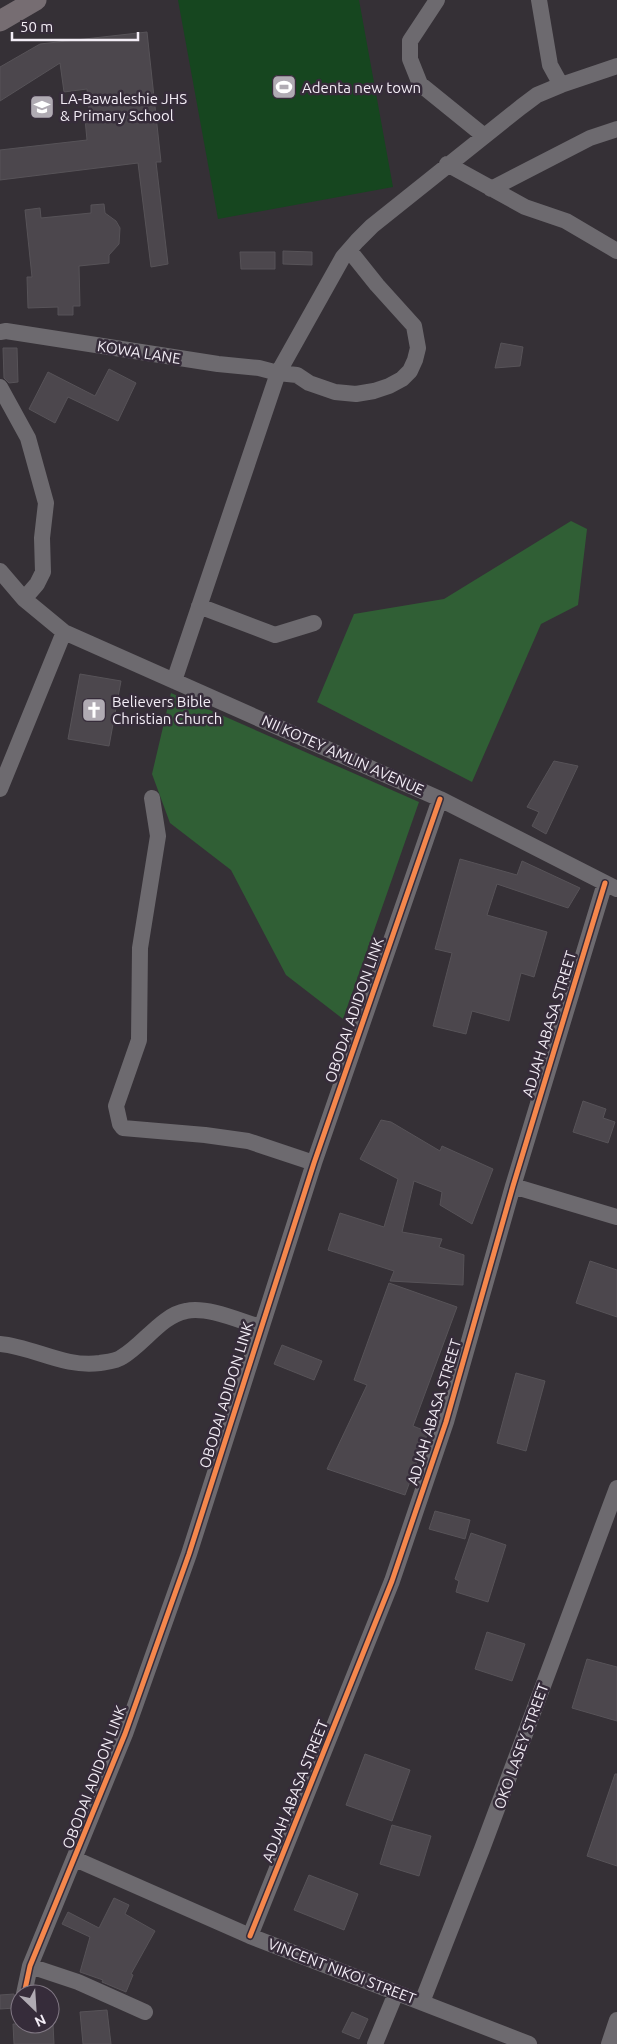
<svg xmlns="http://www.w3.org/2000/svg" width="617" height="2044" font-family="Ubuntu,sans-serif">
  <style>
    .green { fill: #16461f }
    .forest { fill: #305f35 }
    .building { fill: #4c474d; stroke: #575358 }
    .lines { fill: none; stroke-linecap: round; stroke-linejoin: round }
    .minor { stroke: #6d6a6f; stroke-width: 16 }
    .major { stroke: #766d72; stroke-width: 21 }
    .cycleway-casing { stroke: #362c3a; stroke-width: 8 }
    .cycleway { stroke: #f5874c; stroke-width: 5 }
    .labels { text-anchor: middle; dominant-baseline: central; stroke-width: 5; stroke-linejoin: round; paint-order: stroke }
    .poi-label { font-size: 15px; fill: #f3edf6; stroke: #362c3a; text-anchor: start }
    .street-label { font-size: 15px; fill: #f3edf6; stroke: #362c3a }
  </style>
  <rect width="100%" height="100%" fill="#353036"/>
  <path class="green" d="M 178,0 L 359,0 L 393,187 L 218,219 Z"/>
  <path class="forest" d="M 571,521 L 587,529 L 578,605 L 541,624 L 472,782 L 317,702 L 354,614 L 444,599 Z
    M 171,693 L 419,802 L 343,1019 L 286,975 L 231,870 L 170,823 L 152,774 Z"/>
  <path class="building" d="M 147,32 L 161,162 L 156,162 L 168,264 L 151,267 L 138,163 L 0,180 L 0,150 L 87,140 L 85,119 L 90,118 L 87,89 L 64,92 L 60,63 L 0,101 L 0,67 L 40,44 Z
    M 104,204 L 105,213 L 116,221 L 120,228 L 119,244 L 109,255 L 109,263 L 79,266 L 80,306 L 73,306 L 73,315 L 58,315 L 58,307 L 28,308 L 27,277 L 32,277 L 25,210 L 40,208 L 41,218 L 91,213 L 91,205 Z
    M 283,251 L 312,252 L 312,265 L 283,264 Z
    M 240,252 L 275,252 L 275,269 L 241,269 Z
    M 501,343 L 523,347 L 520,366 L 495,368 Z
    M 3,348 L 17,348 L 18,382 L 9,383 L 4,378 Z
    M 109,369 L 136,383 L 118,421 L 68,397 L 55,423 L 29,409 L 48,372 L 95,396 Z
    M 80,674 L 121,681 L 109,746 L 68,739 Z
    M 554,761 L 578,766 L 546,834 L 532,826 L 539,812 L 527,807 Z
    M 460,859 L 517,875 L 522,861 L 580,888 L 568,908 L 497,884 L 487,915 L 547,932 L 534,977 L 521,973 L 509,1021 L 472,1011 L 466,1034 L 433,1026 L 452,953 L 435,949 Z
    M 583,1101 L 606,1109 L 603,1118 L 615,1122 L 608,1143 L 573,1132 Z
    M 381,1120 L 391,1122 L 440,1151 L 442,1146 L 493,1169 L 472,1224 L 440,1205 L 442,1192 L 414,1181 L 402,1232 L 442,1239 L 439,1247 L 464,1255 L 463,1285 L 390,1281 L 394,1271 L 328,1250 L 340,1213 L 384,1227 L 398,1179 L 360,1159 Z
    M 590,1261 L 617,1270 L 617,1317 L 576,1303 Z
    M 389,1283 L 457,1307 L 413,1426 L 428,1432 L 405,1495 L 327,1469 L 367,1385 L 354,1380 Z
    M 282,1345 L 322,1361 L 314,1380 L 274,1364 Z
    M 516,1373 L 545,1381 L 526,1451 L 497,1443 Z
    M 435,1511 L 470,1520 L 465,1539 L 429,1529 Z
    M 471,1533 L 506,1545 L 488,1602 L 456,1592 L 459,1581 L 455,1579 Z
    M 487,1632 L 525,1644 L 512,1681 L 475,1669 Z
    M 587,1659 L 617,1667 L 617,1721 L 572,1708 Z
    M 365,1754 L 410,1770 L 392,1821 L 346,1805 Z
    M 615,1774 L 617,1774 L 617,1866 L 587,1856 Z
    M 392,1825 L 431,1836 L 419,1876 L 380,1864 Z
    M 309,1875 L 358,1894 L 344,1930 L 294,1910 Z
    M 114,1898 L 129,1905 L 125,1914 L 155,1931 L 131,1974 L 133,1975 L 126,1992 L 102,1982 L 103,1980 L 80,1972 L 90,1937 L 62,1924 L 68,1912 L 99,1928 Z
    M 14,1994 L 15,2008 L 0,2009 L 0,1995 Z
    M 107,2010 L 111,2044 L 83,2044 L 80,2012 Z
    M 352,2012 L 368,2019 L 359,2039 L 342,2032 Z
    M 13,2024 L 53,2024 L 54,2044 L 14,2044 Z"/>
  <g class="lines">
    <path class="minor" d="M 437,0 L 410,41 L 410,59 L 420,84 L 483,135
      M 561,85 L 617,66
      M 447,164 L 525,207 L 566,221 L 617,251
      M 491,189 L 590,138 L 617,129
      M 0,332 L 6,331 L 218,364 L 259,368 L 278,373 L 343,257 L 357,241 L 372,226 L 521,107 L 537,95 L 561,85 L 550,65 L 539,0
      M 0,387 L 28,438 L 46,503 L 42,538 L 43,572 L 37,584 L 24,599
      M 0,571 L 24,599 L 64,632 L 440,799 L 617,889
      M 199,606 L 275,635 L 314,623
      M 174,681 L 278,373 L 297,375 L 309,383 L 335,392 L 356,394 L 374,391 L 389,386 L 402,379 L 410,371 L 415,360 L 418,348 L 414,326 L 377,285 L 349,250
      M 0,789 L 64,632
      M 152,798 L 158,836 L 140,948 L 139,1040 L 116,1106 L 120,1124 L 123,1128 L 205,1135 L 248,1141 L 314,1163
      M 513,1186 L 617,1217
      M 0,1344 C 34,1347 64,1368 100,1363 C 106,1362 117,1361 122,1357 C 143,1345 162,1315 186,1311 C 207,1306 240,1321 260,1327
      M 75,1859 L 250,1936 L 529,2044
      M 250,1936 L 392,1581 L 446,1422 L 513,1186 L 605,883
      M 30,1966 L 78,1982 L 145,2012
      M 24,1994 L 30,1966 L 125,1734 L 189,1554 L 314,1163 L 440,799
      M 422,2002 L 482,1849 L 617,1488
      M 375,2044 L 396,1993
      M 609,2044 L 617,2020"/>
    <path class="major" d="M 0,21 L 36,0"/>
    <defs>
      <path id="cycleway" d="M 250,1936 L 392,1581 L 446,1422 L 513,1186 L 605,883
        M 24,1994 L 30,1966 L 125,1734 L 189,1554 L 314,1163 L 440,799"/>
    </defs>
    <use href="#cycleway" class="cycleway-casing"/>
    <use href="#cycleway" class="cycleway"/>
  </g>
  <defs>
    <symbol id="stadium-square" viewBox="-11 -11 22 22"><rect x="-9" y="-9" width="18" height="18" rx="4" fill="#b0abb3" stroke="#362c3a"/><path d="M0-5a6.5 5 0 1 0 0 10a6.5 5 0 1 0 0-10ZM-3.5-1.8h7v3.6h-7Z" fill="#fff"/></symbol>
    <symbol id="school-square" viewBox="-11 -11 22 22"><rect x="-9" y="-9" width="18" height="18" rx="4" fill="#b0abb3" stroke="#362c3a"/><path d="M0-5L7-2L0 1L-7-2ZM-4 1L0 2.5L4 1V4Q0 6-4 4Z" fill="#fff"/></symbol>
    <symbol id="church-square" viewBox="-11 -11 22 22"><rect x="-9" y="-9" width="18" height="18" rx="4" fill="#b0abb3" stroke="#362c3a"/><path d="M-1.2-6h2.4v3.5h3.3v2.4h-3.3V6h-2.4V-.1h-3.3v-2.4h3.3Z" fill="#fff"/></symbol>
  </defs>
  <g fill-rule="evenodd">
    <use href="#stadium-square" x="270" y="73" width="28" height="28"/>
    <use href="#school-square" x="28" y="93" width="28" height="28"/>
    <use href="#church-square" x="80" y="696" width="28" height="28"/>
  </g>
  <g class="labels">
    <g class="poi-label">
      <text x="302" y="87">Adenta new town</text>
      <text x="60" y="98">LA-Bawaleshie JHS<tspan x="60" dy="17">&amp; Primary School</tspan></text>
      <text x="112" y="701">Believers Bible<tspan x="112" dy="17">Christian Church</tspan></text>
    </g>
    <g class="street-label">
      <text transform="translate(139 352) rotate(9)">KOWA LANE</text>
      <text transform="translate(343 755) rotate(24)">NII KOTEY AMLIN AVENUE</text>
      <text transform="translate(354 1010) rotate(-71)">OBODAI ADIDON LINK</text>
      <text transform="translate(549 1024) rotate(-73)">ADJAH ABASA STREET</text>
      <text transform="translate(226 1395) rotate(-73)">OBODAI ADIDON LINK</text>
      <text transform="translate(434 1412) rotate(-73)">ADJAH ABASA STREET</text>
      <text transform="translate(521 1746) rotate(-70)">OKO LASEY STREET</text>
      <text transform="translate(94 1777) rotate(-69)">OBODAI ADIDON LINK</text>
      <text transform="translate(295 1791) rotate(-68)">ADJAH ABASA STREET</text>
      <text transform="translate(342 1971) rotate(21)">VINCENT NIKOI STREET</text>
    </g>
  </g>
  <g transform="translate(35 2009) rotate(155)"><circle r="24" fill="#362c3a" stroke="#827985"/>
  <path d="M0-4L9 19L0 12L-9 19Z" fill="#b0abb3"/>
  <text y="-8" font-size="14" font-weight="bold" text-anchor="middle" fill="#f3edf6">N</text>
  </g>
  <path d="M12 32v8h126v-8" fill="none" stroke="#f3edf6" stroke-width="2.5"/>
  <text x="20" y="32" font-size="15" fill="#f3edf6" stroke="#362c3a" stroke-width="4" paint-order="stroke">50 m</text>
</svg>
